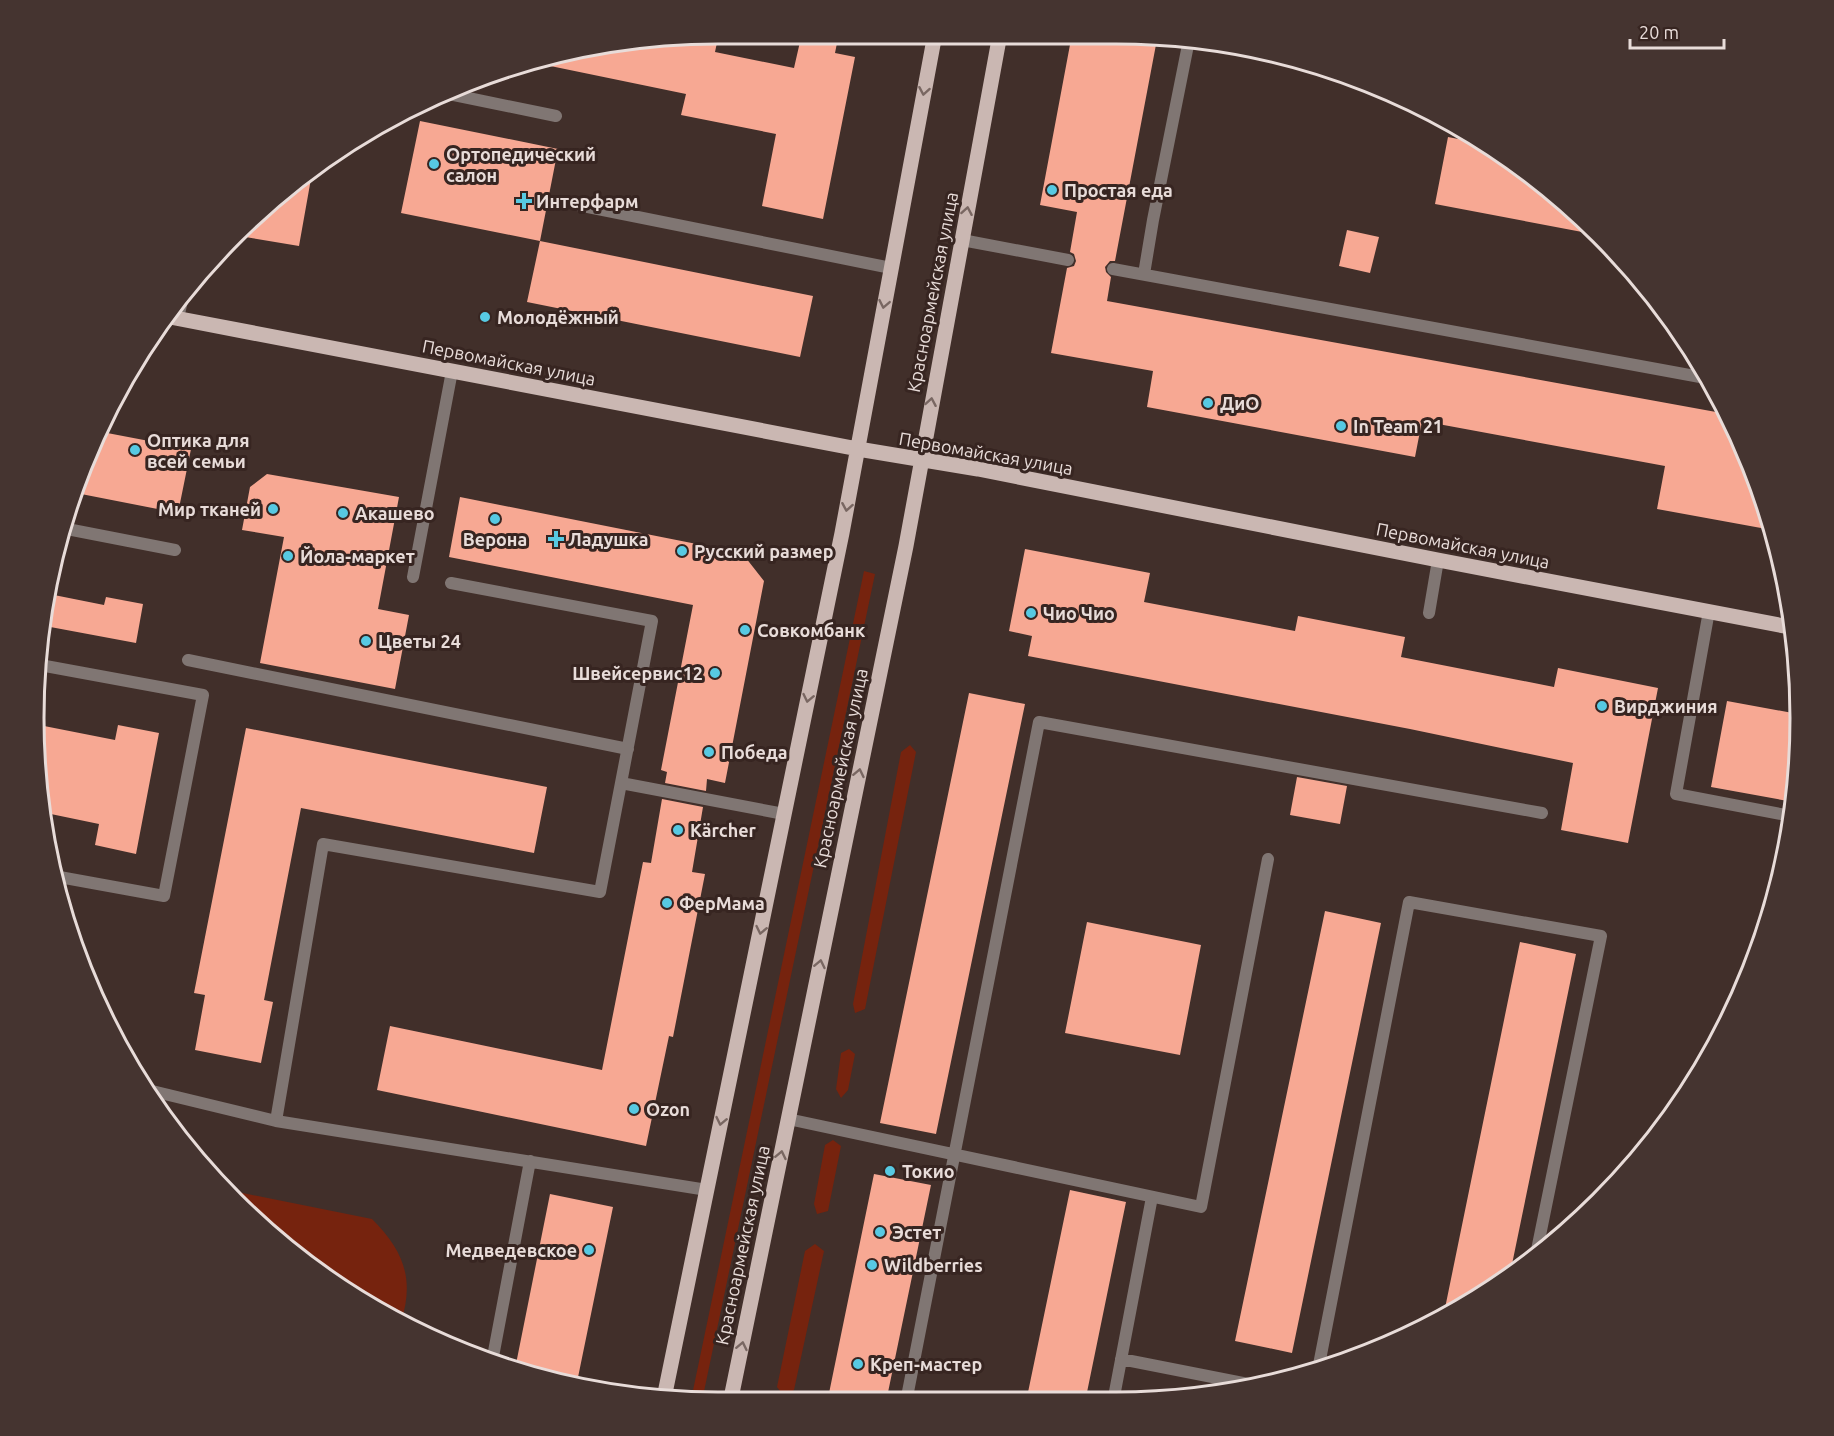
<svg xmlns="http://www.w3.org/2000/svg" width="1834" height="1436" font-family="Ubuntu,sans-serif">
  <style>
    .green { fill: #76230e }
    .building { fill: #f7a893 }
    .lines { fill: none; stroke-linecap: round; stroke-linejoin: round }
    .service { stroke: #807673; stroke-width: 12 }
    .primary { stroke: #cab7b2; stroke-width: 15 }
    .oneway { stroke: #796762 }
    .poi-dot { fill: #57c9e2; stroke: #372521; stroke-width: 2 }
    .labels { text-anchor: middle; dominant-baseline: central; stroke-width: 6; stroke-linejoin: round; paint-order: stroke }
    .poi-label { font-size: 18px; font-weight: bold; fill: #e8dcd9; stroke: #372521; text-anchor: start }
    .street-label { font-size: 18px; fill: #e8dcd9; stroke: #372521 }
    .rim { fill: none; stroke: #e8dcd9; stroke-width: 3 }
  </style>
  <rect width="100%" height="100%" fill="#412f2a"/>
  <path class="green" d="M 864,571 L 875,574 L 702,1401 L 691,1400 Z
    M 910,745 L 916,752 L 865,1009 L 855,1013 L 853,1004 L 901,752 Z
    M 849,1049 L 855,1054 L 848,1090 L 841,1098 L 836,1089 L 841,1053 Z
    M 833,1140 L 841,1146 L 828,1211 L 817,1214 L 814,1204 L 825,1145 Z
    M 223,1189 L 372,1219 C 403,1250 415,1278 401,1322 L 337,1287 L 233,1202 Z
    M 815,1244 L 824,1251 L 794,1390 L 784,1396 L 777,1387 L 805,1251 Z"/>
  <path class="building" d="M 719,33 L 715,52 L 794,68 L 802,33 L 839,33 L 835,53 L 855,57 L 823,219 L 762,206 L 776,134 L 681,115 L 686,94 L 531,62 L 540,56 Z
    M 1072,34 L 1158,34 L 1115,261 L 1110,261 L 1105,267 L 1106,272 L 1111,277 L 1107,301 L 1727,414 L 1765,497 L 1772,530 L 1657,509 L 1665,466 L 1422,421 L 1415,457 L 1147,407 L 1153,371 L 1051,353 L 1067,268 L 1074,266 L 1076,261 L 1074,254 L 1070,252 L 1077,212 L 1040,205 Z
    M 420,121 L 558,149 L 540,241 L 401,213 Z
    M 1448,137 L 1489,145 L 1533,175 L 1598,235 L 1435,204 Z
    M 312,173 L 299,246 L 233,235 L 233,234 Z
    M 1347,230 L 1379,237 L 1370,273 L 1339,266 Z
    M 540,241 L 813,296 L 800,357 L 527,302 Z
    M 102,432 L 191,449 L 178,513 L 76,493 Z
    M 267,474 L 399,497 L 378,609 L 409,615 L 395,689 L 260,663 L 284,537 L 242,530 L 250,487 Z
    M 460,497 L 742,553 L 764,581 L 725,783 L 707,779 L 706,791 L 665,783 L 667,772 L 661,770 L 693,605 L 449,557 Z
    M 1025,549 L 1150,573 L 1144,602 L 1295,631 L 1298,616 L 1405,637 L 1401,657 L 1554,687 L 1558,668 L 1658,688 L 1628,843 L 1561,830 L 1573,763 L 1410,729 L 1028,656 L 1032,636 L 1009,631 Z
    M 49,594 L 104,605 L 106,597 L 143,604 L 136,643 L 45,626 Z
    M 969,693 L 1025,704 L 936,1134 L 880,1123 Z
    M 1727,701 L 1798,714 L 1800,762 L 1793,802 L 1711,787 Z
    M 34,724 L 115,740 L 118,725 L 159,733 L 136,854 L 95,845 L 99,824 L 46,813 Z
    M 246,728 L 547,787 L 534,853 L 301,808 L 264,1000 L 273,1002 L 261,1063 L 195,1050 L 205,995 L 194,993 Z
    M 1297,777 L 1347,786 L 1340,824 L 1290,815 Z
    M 662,799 L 703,807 L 692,872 L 705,874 L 673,1037 L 669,1036 L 646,1146 L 377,1090 L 390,1026 L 602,1070 L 643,862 L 651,863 Z
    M 1325,911 L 1381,923 L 1292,1353 L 1235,1341 Z
    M 1087,922 L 1201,945 L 1180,1055 L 1065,1033 Z
    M 1520,942 L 1576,954 L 1510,1274 L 1459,1311 L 1443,1318 Z
    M 874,1174 L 931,1185 L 886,1402 L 827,1403 Z
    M 1070,1190 L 1126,1202 L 1085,1402 L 1026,1402 Z
    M 550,1194 L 613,1207 L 576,1387 L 515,1369 Z"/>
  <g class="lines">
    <path class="service" d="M 449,94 L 556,116
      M 578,205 L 891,268
      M 962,240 L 1068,260
      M 1113,269 L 1711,379
      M 1144,274 L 1153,220 L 1189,40
      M 178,318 L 182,301
      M 62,528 L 175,550
      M 413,577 L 452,371
      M 451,583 L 652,621 L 621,783 L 784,814
      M 1709,611 L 1676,794 L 1791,816
      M 1429,613 L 1438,560
      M 188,660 L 628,749
      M 40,665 L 203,695 L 164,896 L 54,876
      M 621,783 L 600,892 L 323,844 L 276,1121 L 707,1190
      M 148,1090 L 276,1121
      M 788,1119 L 1201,1207 L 1268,859
      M 1121,1359 L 1248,1384
      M 492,1362 L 530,1161
      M 1318,1370 L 1409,902 L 1601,936 L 1536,1255
      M 906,1402 L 1039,722 L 1542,813
      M 1113,1402 L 1152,1197"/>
    <path class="primary" d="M 170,317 L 858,449 L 978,469 L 1438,560 L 1795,628
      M 664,1398 L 842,533 L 935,34
      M 730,1403 L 906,546 L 1000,34"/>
  </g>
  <defs><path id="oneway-chevron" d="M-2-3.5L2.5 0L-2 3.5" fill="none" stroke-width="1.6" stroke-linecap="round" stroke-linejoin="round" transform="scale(1.5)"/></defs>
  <g class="oneway">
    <use href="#oneway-chevron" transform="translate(924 91) rotate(100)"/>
    <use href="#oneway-chevron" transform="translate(967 211) rotate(-80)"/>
    <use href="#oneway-chevron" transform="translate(884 304) rotate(101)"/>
    <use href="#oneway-chevron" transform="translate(931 402) rotate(-80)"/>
    <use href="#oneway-chevron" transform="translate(847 507) rotate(100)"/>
    <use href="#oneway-chevron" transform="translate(808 698) rotate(102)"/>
    <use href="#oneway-chevron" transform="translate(859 773) rotate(-78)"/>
    <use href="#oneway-chevron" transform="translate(761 930) rotate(102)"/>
    <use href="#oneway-chevron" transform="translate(820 964) rotate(-78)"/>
    <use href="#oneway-chevron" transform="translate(721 1121) rotate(102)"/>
    <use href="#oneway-chevron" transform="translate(781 1155) rotate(-78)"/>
    <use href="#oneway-chevron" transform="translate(742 1346) rotate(-78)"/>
  </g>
  <g class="poi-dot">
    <circle cx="434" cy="164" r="6"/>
    <circle cx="1052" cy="190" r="6"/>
    <path d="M521 192h6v6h6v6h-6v6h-6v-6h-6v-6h6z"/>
    <circle cx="485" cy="317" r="6"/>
    <circle cx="1208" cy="403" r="6"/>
    <circle cx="1341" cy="426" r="6"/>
    <circle cx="135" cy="450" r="6"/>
    <circle cx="273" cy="509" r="6"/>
    <circle cx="343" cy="513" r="6"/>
    <circle cx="495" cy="519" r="6"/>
    <path d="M553 530h6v6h6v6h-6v6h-6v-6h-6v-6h6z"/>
    <circle cx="682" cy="551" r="6"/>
    <circle cx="288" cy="556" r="6"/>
    <circle cx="1031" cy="613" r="6"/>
    <circle cx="745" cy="630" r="6"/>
    <circle cx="366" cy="641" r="6"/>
    <circle cx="715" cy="673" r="6"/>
    <circle cx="1602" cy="706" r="6"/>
    <circle cx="709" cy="752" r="6"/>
    <circle cx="678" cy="830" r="6"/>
    <circle cx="667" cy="903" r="6"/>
    <circle cx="634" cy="1109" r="6"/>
    <circle cx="890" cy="1171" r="6"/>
    <circle cx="880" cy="1232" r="6"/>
    <circle cx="589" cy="1250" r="6"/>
    <circle cx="872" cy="1265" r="6"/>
    <circle cx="858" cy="1364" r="6"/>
  </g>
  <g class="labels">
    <g class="poi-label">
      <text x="446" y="154">Ортопедический<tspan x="446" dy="21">салон</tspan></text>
      <text x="1064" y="190">Простая еда</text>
      <text x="536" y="201">Интерфарм</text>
      <text x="497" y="317">Молодёжный</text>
      <text x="1220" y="403">ДиО</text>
      <text x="1353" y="426">In Team 21</text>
      <text x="147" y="440">Оптика для<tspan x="147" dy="21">всей семьи</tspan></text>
      <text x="261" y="509" text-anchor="end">Мир тканей</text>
      <text x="355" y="513">Акашево</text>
      <text x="495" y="539" text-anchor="middle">Верона</text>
      <text x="568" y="539">Ладушка</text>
      <text x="694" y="551">Русский размер</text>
      <text x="300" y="556">Йола-маркет</text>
      <text x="1043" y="613">Чио Чио</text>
      <text x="757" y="630">Совкомбанк</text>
      <text x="378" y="641">Цветы 24</text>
      <text x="703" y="673" text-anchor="end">Швейсервис12</text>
      <text x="1614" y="706">Вирджиния</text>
      <text x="721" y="752">Победа</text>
      <text x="690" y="830">Kärcher</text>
      <text x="679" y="903">ФерМама</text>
      <text x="646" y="1109">Ozon</text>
      <text x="902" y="1171">Токио</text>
      <text x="892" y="1232">Эстет</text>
      <text x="577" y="1250" text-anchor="end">Медведевское</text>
      <text x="884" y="1265">Wildberries</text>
      <text x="870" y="1364">Креп-мастер</text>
    </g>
    <g class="street-label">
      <text transform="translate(932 292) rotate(-79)">Красноармейская улица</text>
      <text transform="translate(509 362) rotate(11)">Первомайская улица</text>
      <text transform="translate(986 453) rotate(10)">Первомайская улица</text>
      <text transform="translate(1463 545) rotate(11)">Первомайская улица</text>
      <text transform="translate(840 768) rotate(-78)">Красноармейская улица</text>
      <text transform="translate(742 1245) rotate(-78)">Красноармейская улица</text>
    </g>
  </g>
  <path d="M0 0H1834V1436H0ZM718 44H1116A674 674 0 0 1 1790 718V718A674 674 0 0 1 1116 1392H718A674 674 0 0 1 44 718V718A674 674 0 0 1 718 44Z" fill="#453430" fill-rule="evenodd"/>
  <path class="rim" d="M718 44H1116A674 674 0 0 1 1790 718V718A674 674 0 0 1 1116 1392H718A674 674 0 0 1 44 718V718A674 674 0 0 1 718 44Z"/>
  <path d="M1630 39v9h94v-9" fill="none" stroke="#e8dcd9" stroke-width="3"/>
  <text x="1639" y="39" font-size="18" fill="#e8dcd9" stroke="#372521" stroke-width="4.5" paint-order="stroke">20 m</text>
</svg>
